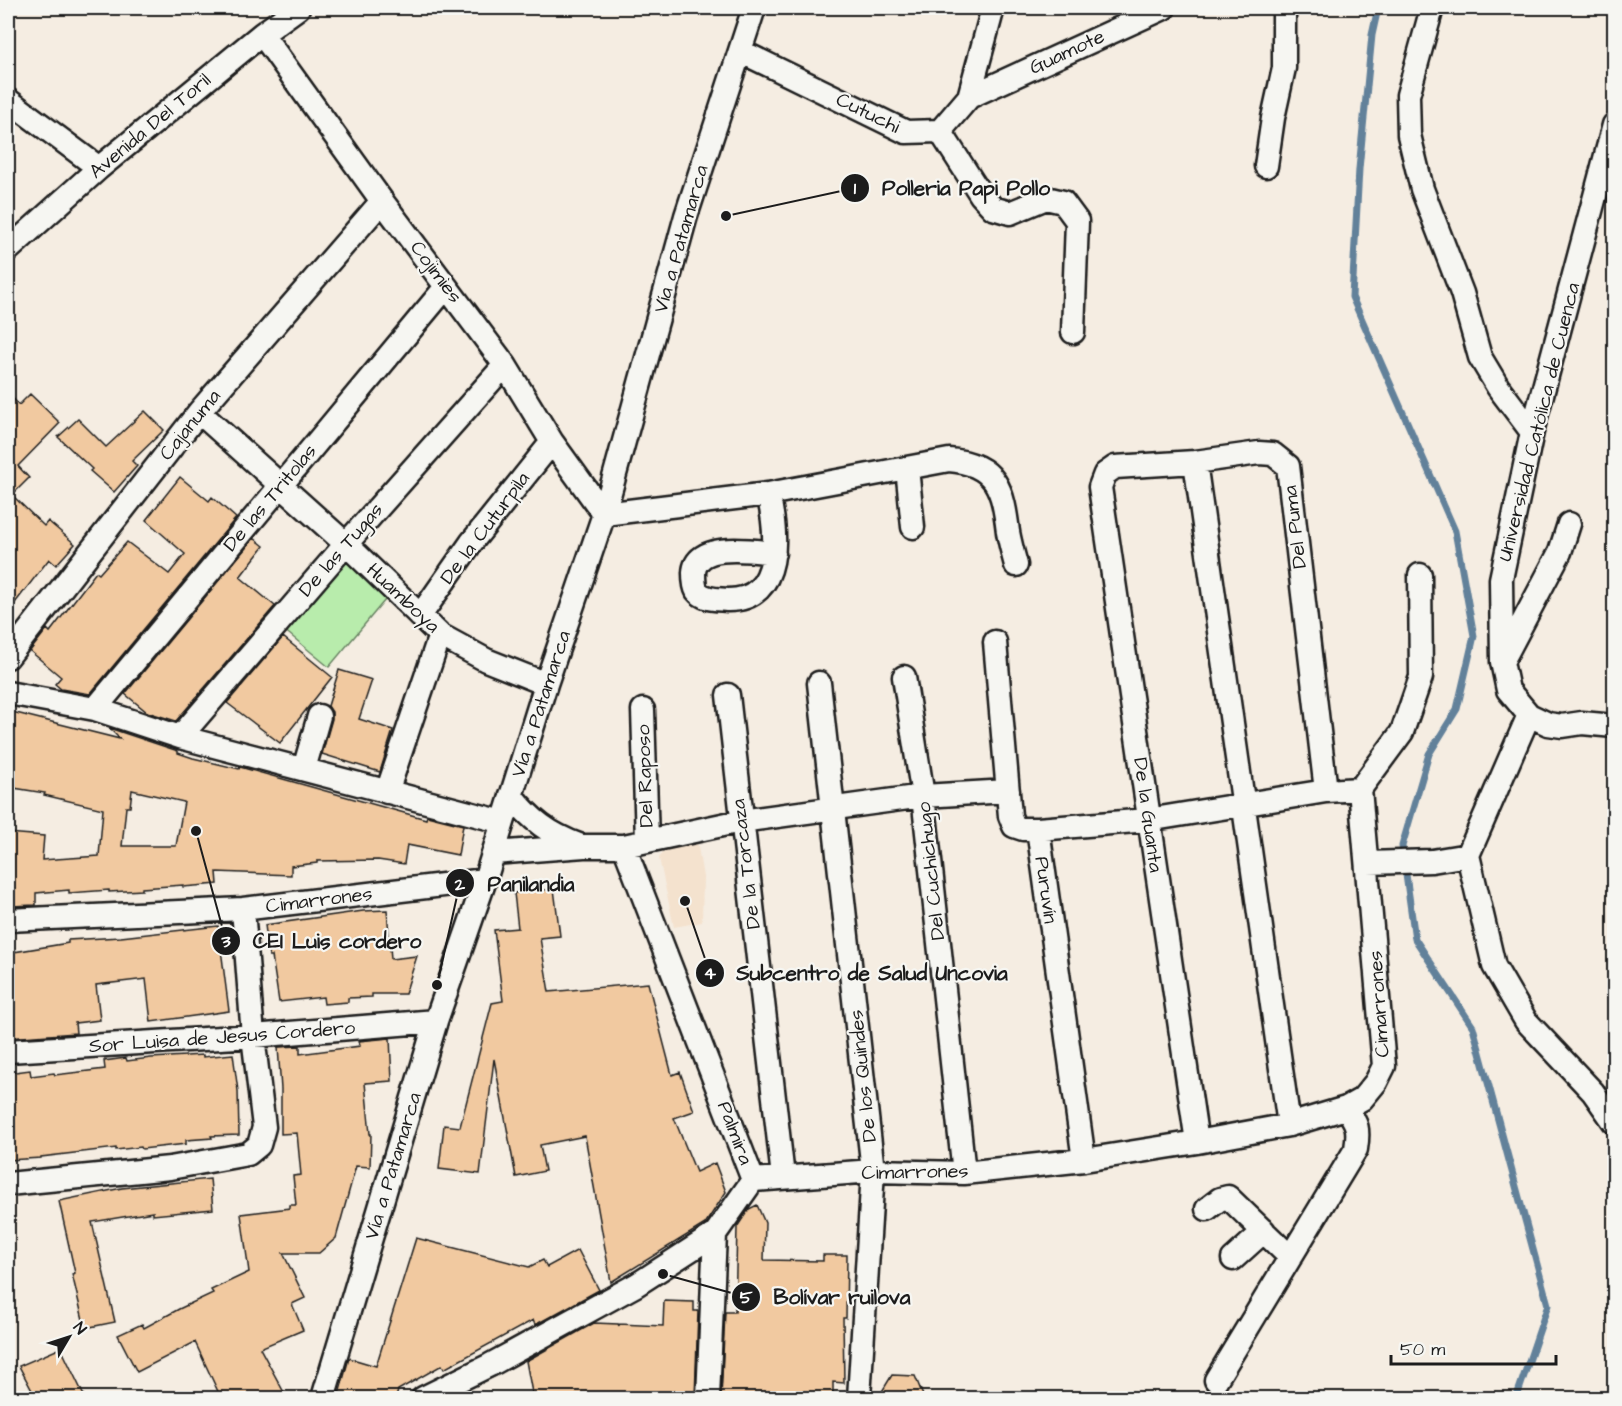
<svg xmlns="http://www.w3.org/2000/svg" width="1622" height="1406" font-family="'Architects Daughter',sans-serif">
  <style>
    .built { fill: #f4e2ce }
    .green { fill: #b8ecac; stroke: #6a8464; stroke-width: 1.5 }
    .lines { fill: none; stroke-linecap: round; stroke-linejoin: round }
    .stream { stroke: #62819a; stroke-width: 7 }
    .building { fill: #f1c9a0; stroke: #1c1c1c; stroke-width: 1.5; fill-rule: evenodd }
    .minor-casing { stroke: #1c1c1c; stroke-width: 27 }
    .minor { stroke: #f6f6f2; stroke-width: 22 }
    .labels { text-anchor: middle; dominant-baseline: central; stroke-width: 4.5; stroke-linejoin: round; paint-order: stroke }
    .street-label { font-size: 20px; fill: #1c1c1c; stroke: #f6f6f2 }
    .leader { fill: none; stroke: #1c1c1c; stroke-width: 2 }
    .callout-dot { fill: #1c1c1c; stroke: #f6f6f2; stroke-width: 2 }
    .mark-label { font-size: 18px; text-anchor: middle; font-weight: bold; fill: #fff }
    .callout-label { font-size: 21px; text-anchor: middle; font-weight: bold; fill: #1c1c1c; stroke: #f6f6f2; stroke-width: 4.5; stroke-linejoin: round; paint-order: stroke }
  </style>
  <rect width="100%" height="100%" fill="#f5ede2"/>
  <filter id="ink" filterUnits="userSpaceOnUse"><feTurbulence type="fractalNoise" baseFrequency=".0167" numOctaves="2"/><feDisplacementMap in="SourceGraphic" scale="12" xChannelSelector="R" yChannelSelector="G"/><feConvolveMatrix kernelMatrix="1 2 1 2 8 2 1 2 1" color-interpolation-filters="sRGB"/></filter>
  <g filter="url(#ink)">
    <path class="built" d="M 697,841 L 703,877 L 702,922 L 674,927 L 659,858 L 665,849 L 671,846 Z"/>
    <path class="green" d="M 344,556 L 390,594 L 329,667 L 283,629 Z"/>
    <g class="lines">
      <path class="stream" d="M 1378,8 L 1372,35 L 1359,169 L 1352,297 L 1455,531 L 1474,636 L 1457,709 L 1429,754 L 1402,846 L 1415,939 L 1473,1027 L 1548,1305 L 1517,1396 L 1521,1398"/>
    </g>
    <path class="building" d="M 8,393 L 19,405 L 30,394 L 60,423 L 18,466 L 29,478 L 12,495 L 44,526 L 48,521 L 75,544 L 56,565 L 49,559 L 8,612 Z
      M 145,411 L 164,430 L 132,461 L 137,466 L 114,492 L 90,471 L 92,469 L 58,437 L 78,419 L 106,447 Z
      M 180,477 L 209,501 L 212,497 L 236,518 L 90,694 L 61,689 L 55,684 L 61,677 L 30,651 L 47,629 L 50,632 L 96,572 L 99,574 L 127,542 L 169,574 L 185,554 L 146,520 Z
      M 254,538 L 264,546 L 240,577 L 275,606 L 176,721 L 147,712 L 125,694 Z
      M 283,637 L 332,677 L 280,743 L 227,703 Z
      M 339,670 L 372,680 L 359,719 L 393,730 L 380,772 L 322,754 L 332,719 L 332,712 L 328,706 Z
      M 8,711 L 120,739 L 109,728 L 178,751 L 178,753 L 193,758 L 239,769 L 240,767 L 426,819 L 427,816 L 463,825 L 458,855 L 407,845 L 404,864 L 378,860 L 317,861 L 317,863 L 291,866 L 291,875 L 217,872 L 218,884 L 183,887 L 183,885 L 142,888 L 142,890 L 109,892 L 109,890 L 69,893 L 69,890 L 36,893 L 36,905 L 10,906 L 8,833 L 44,836 L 42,860 L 99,856 L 103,809 L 44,795 L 45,793 L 8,787 ZM 132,790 L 184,802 L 176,846 L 122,846 L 126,807 L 130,807 Z
      M 554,889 L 560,936 L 540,938 L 549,992 L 648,983 L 672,1075 L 680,1072 L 694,1111 L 674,1118 L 696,1172 L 715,1163 L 726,1192 L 705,1224 L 611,1282 L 585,1136 L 540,1145 L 545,1171 L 516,1177 L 494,1059 L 480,1174 L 439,1169 L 444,1125 L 460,1127 L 492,1003 L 503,1001 L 494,930 L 518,928 L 514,893 Z
      M 387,910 L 391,959 L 417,956 L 405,994 L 372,994 L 372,997 L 348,998 L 348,1002 L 324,1004 L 323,997 L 279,1002 L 272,956 L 269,956 L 265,925 L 363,911 Z
      M 218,926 L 229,1011 L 151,1022 L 146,979 L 96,985 L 100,1020 L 75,1023 L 76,1033 L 8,1038 L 8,953 L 68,943 L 68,940 L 121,937 Z
      M 390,1038 L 392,1081 L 365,1083 L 370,1134 L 371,1134 L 370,1167 L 356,1166 L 336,1238 L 319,1253 L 283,1253 L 305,1298 L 292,1304 L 303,1330 L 260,1348 L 287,1398 L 221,1398 L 195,1342 L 137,1372 L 118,1335 L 142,1324 L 144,1328 L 179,1309 L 213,1293 L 211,1290 L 249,1272 L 241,1214 L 290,1208 L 290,1205 L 296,1205 L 293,1176 L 301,1175 L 297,1133 L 281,1134 L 281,1089 L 278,1047 L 300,1046 L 300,1054 L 360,1046 L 359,1041 Z
      M 233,1054 L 238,1091 L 239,1135 L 211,1136 L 212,1138 L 186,1140 L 186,1144 L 142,1149 L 141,1147 L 116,1150 L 116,1148 L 41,1157 L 41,1158 L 8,1160 L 8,1073 L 30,1070 L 31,1076 L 54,1073 L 55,1075 L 105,1069 L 104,1061 L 126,1058 L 127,1061 L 151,1058 L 203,1055 L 203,1057 Z
      M 210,1179 L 213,1209 L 153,1215 L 153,1212 L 92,1222 L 115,1322 L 85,1328 L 72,1274 L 75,1273 L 59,1201 L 122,1188 Z
      M 757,1205 L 765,1223 L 764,1260 L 823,1261 L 823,1255 L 847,1255 L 846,1318 L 843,1318 L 844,1383 L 833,1382 L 833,1398 L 721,1398 L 725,1312 L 735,1312 L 737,1227 L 749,1209 Z
      M 416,1238 L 529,1267 L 543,1260 L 547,1267 L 578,1250 L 599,1290 L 535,1325 L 533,1320 L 444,1369 L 442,1365 L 398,1390 L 396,1398 L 338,1398 L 349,1358 L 376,1366 Z
      M 664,1301 L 694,1302 L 694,1311 L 698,1311 L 695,1398 L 533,1398 L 526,1361 L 594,1323 L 618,1324 L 619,1326 L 619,1324 L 663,1326 Z
      M 61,1348 L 85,1398 L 36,1398 L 19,1366 Z
      M 892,1375 L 915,1376 L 924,1398 L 878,1398 Z"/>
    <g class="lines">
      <defs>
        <path id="minor" d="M 1432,8 L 1408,95 L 1409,135 L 1422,189 L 1462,293 L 1480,357 L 1498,387 L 1532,432
          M 262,34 L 382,201 L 505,365 L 552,442 L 604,514 L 768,494 L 949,460 C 997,464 1003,490 1008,532 C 1010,543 1013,554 1016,565
          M 740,51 L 906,132 L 940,131 L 969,97 L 993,8
          M 969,97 L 1164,8
          M 8,100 L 99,168
          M 940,131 L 981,195 L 993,208 L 1010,213 L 1046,198 L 1063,202 L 1077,221 L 1073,332
          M 1266,166 L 1273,118 L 1284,68 L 1284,8
          M 8,250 L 99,168 L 262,34 L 298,8
          M 199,412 L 346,544 L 440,635 L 486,660 L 546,684
          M 1195,462 L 1289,1125
          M 907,468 L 913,527
          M 768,494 C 777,531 784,601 727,600 C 717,599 704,600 697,591 C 694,586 694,578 694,573 C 695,541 754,551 774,553
          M 420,616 L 471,543 L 552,442
          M 995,642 L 1010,816 L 1014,826 L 1023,829 L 1038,829 L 1148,820 L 1326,791 L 1360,789
          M 8,657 L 199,412 L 382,201
          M 1504,658 L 1560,552 L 1569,524
          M 904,677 L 923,796 L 964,1173
          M 819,683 L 873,1171 L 859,1398
          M 8,693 L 95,709 L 180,737 L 503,822
          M 728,695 L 783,1177
          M 95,709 L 446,287
          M 643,710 L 647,841
          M 1529,715 L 1508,690 L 1502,662 L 1501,579 L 1532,432 L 1614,125
          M 1614,726 L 1582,723 L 1562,726 L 1548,724 L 1529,715 L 1468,855 L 1494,966 L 1526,1021 L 1593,1092 L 1614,1122
          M 180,737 L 346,544 L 505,365
          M 304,769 L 319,716
          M 1360,789 L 1402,732 L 1421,677 L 1420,575
          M 387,792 L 440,635
          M 511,795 C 531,820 549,834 579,845
          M 1038,829 L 1084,1160
          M 624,846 L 753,1180
          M 494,853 L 584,846 L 624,846 L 741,821 L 923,796 L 1008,791
          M 1368,863 L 1432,861 L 1468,855
          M 8,920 L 243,909 L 485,880
          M 8,1051 L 253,1036 L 436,1021
          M 1197,1142 L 1100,487 L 1105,474 L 1115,467 L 1195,462 L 1259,453 L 1273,454 L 1288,466 L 1326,791
          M 753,1180 L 873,1171 L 964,1173 L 1084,1160 L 1197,1142 L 1289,1125 L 1346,1108 L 1362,1099 L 1376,1082 L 1384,1066 L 1360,789
          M 8,1184 L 170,1168 L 248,1154 L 259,1145 L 264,1127 L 253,1036 L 243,909
          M 1207,1209 L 1220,1199 L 1228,1197 L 1290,1257
          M 1233,1259 L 1264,1231
          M 1216,1380 L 1356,1149 C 1359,1130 1358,1124 1346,1108
          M 323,1398 L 436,1021 L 485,880 L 546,684 L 604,514 L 686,216 L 754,8
          M 423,1398 L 490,1365 L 636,1285 L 715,1234 L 753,1180
          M 708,1398 L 715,1234"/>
      </defs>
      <use href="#minor" class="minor-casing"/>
      <use href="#minor" class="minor"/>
    </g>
  </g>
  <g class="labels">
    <g class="street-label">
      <text transform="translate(1067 52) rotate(-25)">Guamote</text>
      <text transform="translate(868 113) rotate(26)">Cutuchi</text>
      <text transform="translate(150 126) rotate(-40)">Avenida Del Toril</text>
      <text transform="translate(681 239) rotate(-74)">Vía a Patamarca</text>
      <text transform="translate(436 272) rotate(53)">Cojimìes</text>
      <text transform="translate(1539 422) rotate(-76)">Universidad Católica de Cuenca</text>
      <text transform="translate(190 425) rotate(-51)">Cajanuma</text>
      <text transform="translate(270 498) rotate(-50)">De las Tritolas</text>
      <text transform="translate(1295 527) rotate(-97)">Del Puma</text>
      <text transform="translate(485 528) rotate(-53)">De la Cuturpila</text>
      <text transform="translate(341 550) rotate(-49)">De las Tugas</text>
      <text transform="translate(403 598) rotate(43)">Huamboya</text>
      <text transform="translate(541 704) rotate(-72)">Vía a Patamarca</text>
      <text transform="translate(645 776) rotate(-92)">Del Raposo</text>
      <text transform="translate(1148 815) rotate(82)">De la Guanta</text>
      <text transform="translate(746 864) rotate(-97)">De la Torcaza</text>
      <text transform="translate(931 871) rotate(-96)">Del Cuchichugo</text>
      <text transform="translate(1046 890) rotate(82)">Puruvín</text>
      <text transform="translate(319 900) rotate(-7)">Cimarrones</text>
      <text transform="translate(1379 1004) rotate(-94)">Cimarrones</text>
      <text transform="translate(222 1037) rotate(-4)">Sor Luisa de Jesus Cordero</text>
      <text transform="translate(863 1076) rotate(-96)">De los Quindes</text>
      <text transform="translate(735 1133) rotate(69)">Palmira</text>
      <text transform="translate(393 1166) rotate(-73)">Vía a Patamarca</text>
      <text transform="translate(915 1172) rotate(-1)">Cimarrones</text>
    </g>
  </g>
  <path class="leader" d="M726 216L855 188M437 985L460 883M196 831L226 941M685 901L710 973M663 1274L746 1297"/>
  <g class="callout-dot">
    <circle cx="726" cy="216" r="6"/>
    <circle cx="437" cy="985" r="6"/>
    <circle cx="196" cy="831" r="6"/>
    <circle cx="685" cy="901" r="6"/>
    <circle cx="663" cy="1274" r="6"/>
    <circle cx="855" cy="188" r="15"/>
    <circle cx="460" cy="883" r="15"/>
    <circle cx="226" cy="941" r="15"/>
    <circle cx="710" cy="973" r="15"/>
    <circle cx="746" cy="1297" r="15"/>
  </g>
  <g class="mark-label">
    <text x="855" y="194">1</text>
    <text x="460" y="890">2</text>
    <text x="226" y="947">3</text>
    <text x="710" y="979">4</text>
    <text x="746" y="1303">5</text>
  </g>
  <g class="callout-label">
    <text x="966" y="195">Polleria Papi Pollo</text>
    <text x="531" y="891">Panilandia</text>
    <text x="337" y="948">CEI Luis cordero</text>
    <text x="872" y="980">Subcentro de Salud Uncovia</text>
    <text x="842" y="1304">Bolívar ruilova</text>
  </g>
  <rect width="1622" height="1406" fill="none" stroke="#f6f6f2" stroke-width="30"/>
  <rect x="15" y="15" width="1592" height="1376" fill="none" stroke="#1c1c1c" stroke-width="2" filter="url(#ink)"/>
  <g transform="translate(69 1337) rotate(51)" stroke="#f6f6f2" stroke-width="4.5" paint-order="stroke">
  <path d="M0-4.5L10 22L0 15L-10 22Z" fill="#1c1c1c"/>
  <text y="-9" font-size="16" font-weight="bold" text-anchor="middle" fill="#1c1c1c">N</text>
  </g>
  <path d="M1391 1355v9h165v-9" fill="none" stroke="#1c1c1c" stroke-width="3"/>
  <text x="1400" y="1355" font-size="18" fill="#1c1c1c" stroke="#f6f6f2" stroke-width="4.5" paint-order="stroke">50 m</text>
</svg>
